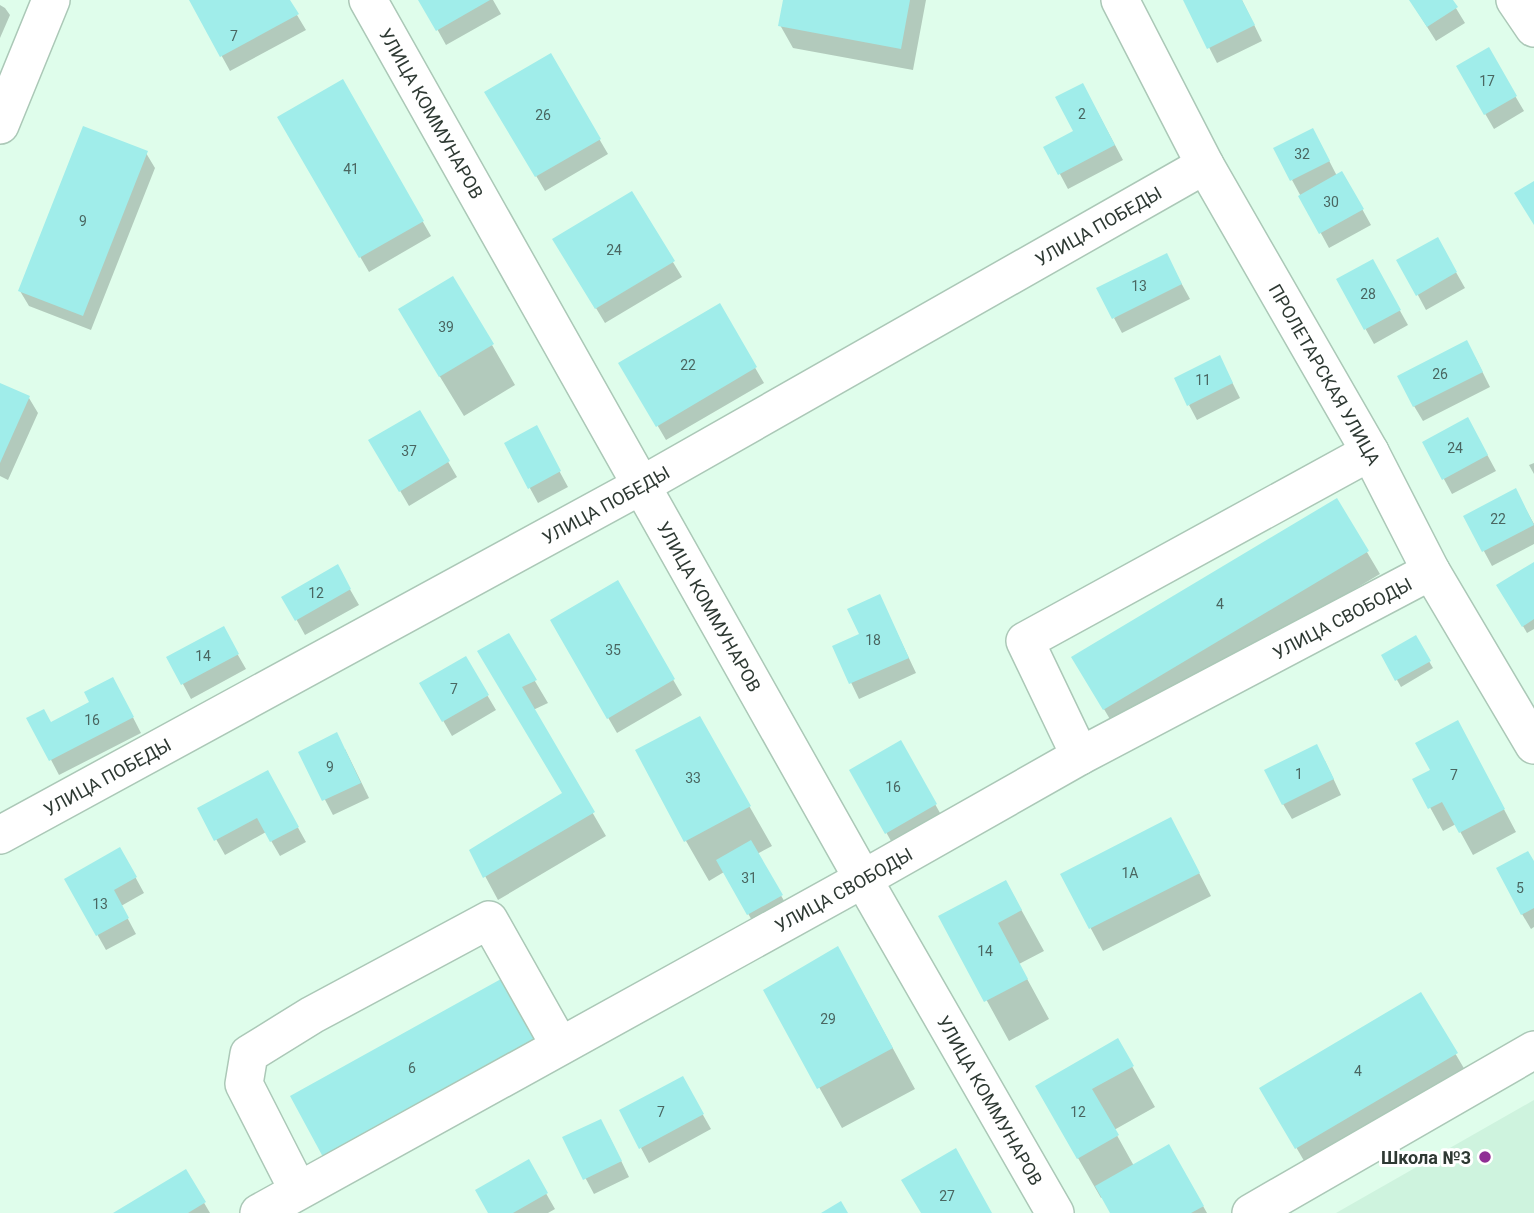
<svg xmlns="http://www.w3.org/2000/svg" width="1534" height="1213" font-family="Roboto,sans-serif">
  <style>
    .built { fill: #cef3de }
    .shadow { fill: #0003 }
    .building { fill: #a0edea }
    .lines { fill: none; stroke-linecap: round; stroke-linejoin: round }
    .minor-casing { stroke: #abc8b7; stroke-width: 40 }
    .minor { stroke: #fff; stroke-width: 37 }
    .poi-dot { fill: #902e95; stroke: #fff; stroke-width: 2.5 }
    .labels { text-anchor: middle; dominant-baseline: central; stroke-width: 6; stroke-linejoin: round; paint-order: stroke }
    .number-label { font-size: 14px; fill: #4a6661 }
    .street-label { font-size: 18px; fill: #2e3933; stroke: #fff }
    .poi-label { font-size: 18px; font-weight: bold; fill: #2e3933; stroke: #fff; text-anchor: end }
  </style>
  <rect width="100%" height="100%" fill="#dffdeb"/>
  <path class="built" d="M 1534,1100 L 1534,1213 L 1336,1213 Z"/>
  <path class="shadow" d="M 191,0 L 288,0 L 306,30 L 230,71 Z
    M 421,0 L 493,0 L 501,14 L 446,45 Z
    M 785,0 L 926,0 L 913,70 L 793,48 L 780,25 Z
    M 1185,0 L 1242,0 L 1262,41 L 1217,63 Z
    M 1410,0 L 1451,0 L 1465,23 L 1436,41 Z
    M 0,5 L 5,8 L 10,15 L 0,38 Z
    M 1488,50 L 1524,111 L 1494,129 L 1458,67 Z
    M 550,55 L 608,154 L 545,191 L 487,92 Z
    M 342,81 L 431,236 L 369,272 L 279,117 Z
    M 1091,100 L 1123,160 L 1068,189 L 1046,148 L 1075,132 Z
    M 1321,145 L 1337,176 L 1342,173 L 1371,225 L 1329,248 L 1292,180 Z
    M 146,153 L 155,168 L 91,330 L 29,306 L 20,291 Z
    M 631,193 L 682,277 L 605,323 L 555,240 Z
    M 1437,239 L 1465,288 L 1426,310 L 1399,260 Z
    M 1372,261 L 1408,325 L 1374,344 L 1338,280 Z
    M 1174,270 L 1190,299 L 1122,333 L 1114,318 Z
    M 719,306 L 764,383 L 666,440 L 621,363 Z
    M 492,345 L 515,385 L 464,416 L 423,349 Z
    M 1475,357 L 1490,387 L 1423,421 L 1414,406 Z
    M 1227,372 L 1240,398 L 1197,420 L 1189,405 Z
    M 0,384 L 29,398 L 38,413 L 8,480 L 0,476 Z
    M 419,412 L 457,477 L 409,506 L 371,441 Z
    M 1476,434 L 1496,471 L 1452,494 L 1424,442 Z
    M 544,443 L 568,487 L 538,503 L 506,444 Z
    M 1534,463 L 1534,474 L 1529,465 Z
    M 1515,490 L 1534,524 L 1534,544 L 1492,566 L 1465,516 Z
    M 1336,500 L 1380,574 L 1117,731 L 1073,657 Z
    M 1534,564 L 1534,629 L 1527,633 L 1499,585 Z
    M 337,567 L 359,605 L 305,635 L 284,597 Z
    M 617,583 L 682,695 L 617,733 L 552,621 Z
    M 880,597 L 916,673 L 859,699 L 834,647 L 861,635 Z
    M 223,629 L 246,669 L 191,699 L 169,658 Z
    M 508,636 L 548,703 L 533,710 L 606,836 L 498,900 L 471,850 L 564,794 L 492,674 Z
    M 1415,637 L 1433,668 L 1401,687 L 1383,655 Z
    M 465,658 L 496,710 L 452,736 L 422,684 Z
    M 121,694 L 141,733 L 59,775 L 29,718 L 51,724 L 92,703 Z
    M 699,718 L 772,846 L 757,854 L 790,911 L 757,929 L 724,872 L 709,881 L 686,841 Z
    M 900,742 L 944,820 L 895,848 L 851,770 Z
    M 1470,745 L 1516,832 L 1473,855 L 1456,824 L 1443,831 L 1415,780 Z
    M 345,749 L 369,798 L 333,815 L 300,752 Z
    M 1325,761 L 1341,795 L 1292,819 L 1283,804 Z
    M 267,772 L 306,842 L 280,856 L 266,832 L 225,855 L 199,809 Z
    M 1183,842 L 1211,896 L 1103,951 L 1062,875 Z
    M 120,849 L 144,893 L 121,906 L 136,934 L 106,950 L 66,879 Z
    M 1534,864 L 1534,927 L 1531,929 L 1522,914 Z
    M 1006,882 L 1044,951 L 1019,964 L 1049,1019 L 1009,1041 L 941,917 Z
    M 860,988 L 915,1089 L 842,1128 L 765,991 Z
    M 1421,995 L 1479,1094 L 1320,1188 L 1262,1089 Z
    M 1117,1040 L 1155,1107 L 1114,1130 L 1134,1166 L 1169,1146 L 1207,1213 L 1112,1213 L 1103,1197 L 1101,1198 L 1037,1087 Z
    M 682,1078 L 711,1129 L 649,1163 L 641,1148 Z
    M 609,1136 L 629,1177 L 594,1194 L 564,1138 Z
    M 528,1162 L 555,1209 L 548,1213 L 490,1213 Z
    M 186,1172 L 210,1213 L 116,1213 Z"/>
  <path class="building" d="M 189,0 L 290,0 L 299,14 L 220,57 Z
    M 418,0 L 490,0 L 436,31 Z
    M 783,0 L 910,0 L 901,49 L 778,26 Z
    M 1183,0 L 1242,0 L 1255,25 L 1207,49 Z
    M 1409,0 L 1453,0 L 1458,7 L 1427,27 Z
    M 1489,47 L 1517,96 L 1484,115 L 1456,66 Z
    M 551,53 L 601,139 L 535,177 L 484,92 Z
    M 343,79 L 424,221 L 359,258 L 277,117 Z
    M 1083,83 L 1115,145 L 1058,175 L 1043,147 L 1073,131 L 1055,97 Z
    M 83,126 L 148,151 L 83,316 L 18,291 Z
    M 1313,128 L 1330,161 L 1290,181 L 1273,148 Z
    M 1342,171 L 1364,209 L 1319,234 L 1298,196 Z
    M 1534,181 L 1534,225 L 1514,193 Z
    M 632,191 L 675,261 L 595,309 L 552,239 Z
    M 1438,237 L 1457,272 L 1416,296 L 1396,260 Z
    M 1167,253 L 1182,284 L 1112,319 L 1096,288 Z
    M 1373,259 L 1401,310 L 1364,330 L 1336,279 Z
    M 453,276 L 494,344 L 439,377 L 398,309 Z
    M 720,303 L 757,367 L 656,427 L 618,363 Z
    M 1467,340 L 1483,372 L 1413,407 L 1397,376 Z
    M 1220,355 L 1233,383 L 1187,406 L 1174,378 Z
    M 0,383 L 30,396 L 0,463 Z
    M 420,410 L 450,461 L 399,492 L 368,440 Z
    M 1468,417 L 1488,455 L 1442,480 L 1422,442 Z
    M 537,425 L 561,471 L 528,489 L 504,443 Z
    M 1516,488 L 1534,525 L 1482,552 L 1463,516 Z
    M 1337,498 L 1369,551 L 1103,710 L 1071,657 Z
    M 1534,562 L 1534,619 L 1522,627 L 1496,585 Z
    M 338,564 L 351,589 L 295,621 L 281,597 Z
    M 618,580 L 675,679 L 607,719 L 550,620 Z
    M 880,594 L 909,658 L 849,684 L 832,646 L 859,634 L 847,609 Z
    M 224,626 L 239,654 L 181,685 L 166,657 Z
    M 509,633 L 537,680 L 522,687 L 595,812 L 483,878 L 469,850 L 562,793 L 477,651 Z
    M 1416,635 L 1431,661 L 1395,681 L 1381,655 Z
    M 466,656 L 489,695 L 442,722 L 419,683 Z
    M 113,677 L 134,717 L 49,761 L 26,718 L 44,709 L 51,722 L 89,702 L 84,692 Z
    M 700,716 L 751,806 L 684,842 L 635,750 Z
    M 1458,720 L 1505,809 L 1459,833 L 1442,802 L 1428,809 L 1412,779 L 1430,770 L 1415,743 Z
    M 337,732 L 361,783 L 322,801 L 298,752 Z
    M 901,740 L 937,804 L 885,834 L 849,770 Z
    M 1317,744 L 1334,779 L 1282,805 L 1264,770 Z
    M 268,770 L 299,827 L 270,842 L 257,818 L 214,841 L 197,808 Z
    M 1171,817 L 1200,873 L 1089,929 L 1060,874 Z
    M 751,840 L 783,895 L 747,915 L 716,860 Z
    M 120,847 L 137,877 L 114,890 L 129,918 L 96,936 L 64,879 Z
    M 1528,851 L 1534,861 L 1534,908 L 1521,915 L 1496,868 Z
    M 1006,880 L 1022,910 L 998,923 L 1028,979 L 984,1002 L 938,916 Z
    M 838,946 L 893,1048 L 817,1089 L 763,990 Z
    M 501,979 L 535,1039 L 323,1157 L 290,1096 Z
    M 1421,992 L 1458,1053 L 1295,1149 L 1259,1088 Z
    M 1118,1038 L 1134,1066 L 1092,1089 L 1119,1135 L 1077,1159 L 1035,1086 Z
    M 683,1076 L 704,1114 L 639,1149 L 619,1110 Z
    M 601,1119 L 622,1161 L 583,1180 L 562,1137 Z
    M 1169,1144 L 1204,1206 L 1191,1213 L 1110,1213 L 1095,1186 Z
    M 956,1148 L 992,1213 L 921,1213 L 901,1180 Z
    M 529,1159 L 548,1193 L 513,1213 L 488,1213 L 475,1190 Z
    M 186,1169 L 206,1202 L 188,1213 L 113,1213 Z
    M 841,1201 L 848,1213 L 821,1213 Z"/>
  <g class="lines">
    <defs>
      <g id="minor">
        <path id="s1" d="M 368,0 L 863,879 L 1055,1213"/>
        <path id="s2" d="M 1120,0 L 1205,165 L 1370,452 L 1431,571 L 1534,745"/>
        <path d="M 1515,0 L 1534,28"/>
        <path d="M 0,125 L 51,0"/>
        <path d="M 1080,756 L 1025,641 L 1370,452"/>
        <path id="s3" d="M 0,835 L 642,485 L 1205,165"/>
        <path d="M 298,1190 L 244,1084 L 249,1054 L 312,1015 L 489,920 L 560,1046"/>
        <path id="s4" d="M 259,1213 L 863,879 L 1080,756 L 1431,571"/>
        <path d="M 1251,1213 L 1534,1050"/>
      </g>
    </defs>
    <use href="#minor" class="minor-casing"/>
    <use href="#minor" class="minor"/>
  </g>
  <circle class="poi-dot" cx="1485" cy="1157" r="7"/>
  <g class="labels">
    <g class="number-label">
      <text x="234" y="36">7</text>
      <text x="1487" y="81">17</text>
      <text x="1082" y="114">2</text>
      <text x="543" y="115">26</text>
      <text x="1302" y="154">32</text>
      <text x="351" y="169">41</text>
      <text x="1331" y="202">30</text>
      <text x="83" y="221">9</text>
      <text x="614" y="250">24</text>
      <text x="1139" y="286">13</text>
      <text x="1368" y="294">28</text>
      <text x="446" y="327">39</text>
      <text x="688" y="365">22</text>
      <text x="1440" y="374">26</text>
      <text x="1203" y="380">11</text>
      <text x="1455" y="448">24</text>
      <text x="409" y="451">37</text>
      <text x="1498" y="519">22</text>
      <text x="316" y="593">12</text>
      <text x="1220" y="604">4</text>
      <text x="873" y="640">18</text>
      <text x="613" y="650">35</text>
      <text x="203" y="656">14</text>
      <text x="454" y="689">7</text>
      <text x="92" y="720">16</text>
      <text x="330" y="767">9</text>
      <text x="1299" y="774">1</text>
      <text x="1454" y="775">7</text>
      <text x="693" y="778">33</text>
      <text x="893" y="787">16</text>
      <text x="1130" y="873">1А</text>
      <text x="749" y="878">31</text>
      <text x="1520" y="888">5</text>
      <text x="100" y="904">13</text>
      <text x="985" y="951">14</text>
      <text x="828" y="1019">29</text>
      <text x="412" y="1068">6</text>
      <text x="1358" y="1071">4</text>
      <text x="661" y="1112">7</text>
      <text x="1078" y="1112">12</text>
      <text x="947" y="1196">27</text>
    </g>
    <g class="street-label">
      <text stroke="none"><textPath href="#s1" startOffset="130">УЛИЦА КОММУНАРОВ</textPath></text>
      <text stroke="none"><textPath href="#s3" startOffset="1256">УЛИЦА ПОБЕДЫ</textPath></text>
      <text stroke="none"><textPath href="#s2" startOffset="427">ПРОЛЕТАРСКАЯ УЛИЦА</textPath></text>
      <text stroke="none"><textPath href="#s3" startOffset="690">УЛИЦА ПОБЕДЫ</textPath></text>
      <text stroke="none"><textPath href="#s1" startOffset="696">УЛИЦА КОММУНАРОВ</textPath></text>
      <text stroke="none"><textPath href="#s4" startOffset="1236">УЛИЦА СВОБОДЫ</textPath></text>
      <text stroke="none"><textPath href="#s3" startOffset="122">УЛИЦА ПОБЕДЫ</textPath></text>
      <text stroke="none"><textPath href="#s4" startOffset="668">УЛИЦА СВОБОДЫ</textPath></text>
      <text stroke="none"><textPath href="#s1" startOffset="1264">УЛИЦА КОММУНАРОВ</textPath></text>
    </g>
    <g class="poi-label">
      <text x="1471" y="1157">Школа №3</text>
    </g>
  </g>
</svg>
